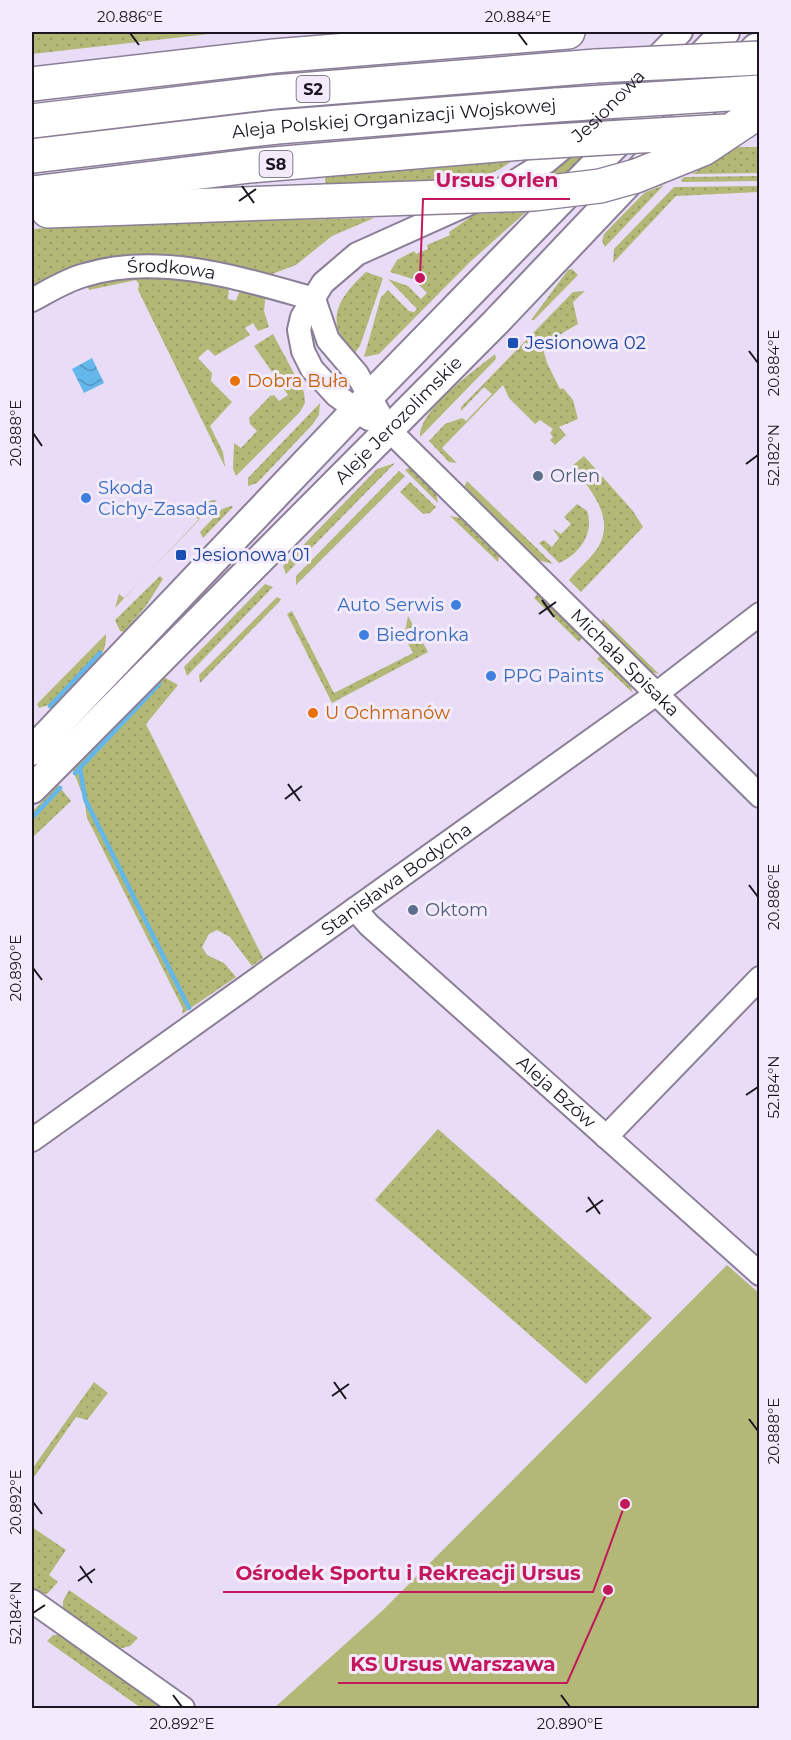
<svg xmlns="http://www.w3.org/2000/svg" width="791" height="1740" font-family="Montserrat,sans-serif">
  <style>
    .grass { fill: url(#grass-dots) }
    .green { fill: #b3b877 }
    .water { fill: url(#water-waves) }
    .lines { fill: none; stroke-linecap: round; stroke-linejoin: round }
    .stream { stroke: #64b7eb; stroke-width: 4.5 }
    .minor-casing { stroke: #8b7f97; stroke-width: 26 }
    .major-casing { stroke: #8b7f97; stroke-width: 32 }
    .highway-casing { stroke: #8b7f97; stroke-width: 36 }
    .minor { stroke: #fff; stroke-width: 22 }
    .major { stroke: #fff; stroke-width: 28 }
    .highway { stroke: #fff; stroke-width: 33 }
    .highway-bridge-casing { stroke: #8b7f97; stroke-width: 36; stroke-linecap: butt }
    .highway-bridge { stroke: #fff; stroke-width: 33 }
    .ticks { fill: none; stroke: #1b1620; stroke-width: 2 }
    .transit-dot { fill: #1a4fb4; stroke: #f3ebfc; stroke-width: 2 }
    .food-dot { fill: #e8710a; stroke: #f3ebfc; stroke-width: 2 }
    .service-dot { fill: #5c6f8a; stroke: #f3ebfc; stroke-width: 2 }
    .shop-dot { fill: #3f7fe0; stroke: #f3ebfc; stroke-width: 2 }
    .labels { text-anchor: middle; dominant-baseline: central; stroke-width: 6; stroke-linejoin: round; paint-order: stroke }
    .shield { fill: #f3ebfc; stroke: #5c5662; stroke-width: 1.5 }
    .shield-label { font-size: 16px; font-weight: bold; fill: #1b1620 }
    .street-label { font-size: 18px; fill: #1b1620; stroke: #f3ebfc }
    .transit-label { font-size: 18px; fill: #164399; stroke: #f3ebfc; text-anchor: start }
    .food-label { font-size: 18px; fill: #c56008; stroke: #f3ebfc; text-anchor: start }
    .service-label { font-size: 18px; fill: #4e5e75; stroke: #f3ebfc; text-anchor: start }
    .shop-label { font-size: 18px; fill: #366cbe; stroke: #f3ebfc; text-anchor: start }
    .leader { fill: none; stroke: #c2185b; stroke-width: 2 }
    .callout-dot { fill: #c2185b; stroke: #f3ebfc; stroke-width: 2 }
    .callout-label { font-size: 20px; text-anchor: middle; font-weight: bold; fill: #c2185b; stroke: #f3ebfc; stroke-width: 6; stroke-linejoin: round; paint-order: stroke }
    .neatline { fill: none; stroke: #1b1620; stroke-width: 2 }
    .ticks-label { font-size: 15px; text-anchor: middle; fill: #1b1620 }
  </style>
  <defs>
    <pattern id="grass-dots" width="8" height="8" patternUnits="userSpaceOnUse" patternTransform="scale(1.5)"><rect width="8" height="8" fill="#b3b877"/><path d="M2 2h.1M6 6h.1" fill="none" stroke="#999d67" stroke-width="1.8" stroke-linecap="round"/></pattern>
    <pattern id="water-waves" width="16" height="10" patternUnits="userSpaceOnUse" patternTransform="scale(1.5)"><rect width="16" height="10" fill="#64b7eb"/><path d="M0 5q4-4 8 0t8 0" fill="none" stroke="#5294be"/></pattern>
  </defs>
  <rect width="100%" height="100%" fill="#e9dcf7"/>
  <path class="grass" d="M 32,32 L 227,32 L 32,54 Z
    M 580,82 L 573,89 L 32,142 L 32,133 L 155,118 Z
    M 738,147 L 759,147 L 759,173 L 692,174 Z
    M 584,157 L 564,177 L 537,180 L 569,158 Z
    M 512,161 C 465,197 383,189 326,191 L 325,177 Z
    M 759,176 L 759,181 L 682,182 L 681,180 L 684,177 Z
    M 664,185 L 605,247 L 602,241 L 604,234 L 644,193 Z
    M 759,186 L 759,192 L 676,196 L 613,263 L 614,249 L 674,187 Z
    M 526,212 L 470,262 L 379,354 L 364,357 L 381,297 L 388,290 L 409,311 L 414,312 L 417,309 L 388,279 L 408,286 L 421,299 L 427,293 L 418,284 L 424,277 L 420,273 L 413,279 L 390,272 L 397,260 L 414,251 L 416,254 L 428,249 L 427,245 L 450,235 L 449,232 L 475,214 Z
    M 374,218 L 332,236 L 296,265 L 272,274 L 268,280 L 189,262 L 32,295 L 32,229 L 105,224 Z
    M 572,269 L 578,275 L 534,320 L 531,320 L 568,270 Z
    M 140,272 L 229,287 L 228,299 L 236,301 L 240,290 L 266,293 L 264,311 L 269,327 L 258,331 L 253,323 L 245,328 L 250,335 L 215,356 L 208,349 L 198,358 L 212,373 L 211,381 L 232,402 L 210,426 L 223,452 L 225,467 L 138,290 L 139,284 L 136,280 L 89,290 L 87,285 Z
    M 366,272 L 383,278 L 360,346 L 354,354 C 323,322 337,299 366,272 Z
    M 585,291 L 573,302 L 578,324 L 542,345 L 547,363 L 560,389 L 563,388 L 573,400 L 578,419 L 559,427 L 566,435 L 555,445 L 550,440 L 553,437 L 550,433 L 553,429 L 540,420 L 535,424 L 509,398 L 503,385 L 442,448 L 457,463 L 449,462 L 429,441 L 445,424 L 462,418 L 466,421 L 492,394 L 484,387 L 461,411 L 461,407 L 573,292 Z
    M 273,334 L 304,392 L 305,403 L 300,412 L 236,476 L 233,469 L 234,443 L 241,448 L 257,431 L 250,424 L 249,418 L 270,396 L 274,395 L 279,401 L 288,395 L 254,346 Z
    M 495,354 L 496,359 L 420,437 C 419,409 474,371 495,354 Z
    M 320,403 L 319,415 L 312,425 L 257,483 L 248,486 L 248,478 Z
    M 584,456 L 633,511 L 643,527 L 581,592 L 569,580 C 578,569 589,560 597,549 C 617,518 590,489 572,466 Z
    M 395,463 L 286,574 L 283,566 L 377,469 Z
    M 410,467 L 436,493 L 438,503 L 405,470 Z
    M 399,471 L 405,476 L 296,585 L 296,576 Z
    M 467,481 L 553,564 L 534,559 L 463,489 Z
    M 410,482 L 436,507 L 430,513 L 423,514 L 400,492 Z
    M 217,500 L 115,608 L 119,594 L 124,598 L 199,520 L 191,512 L 200,502 Z
    M 577,504 L 587,511 C 595,533 579,555 559,563 L 539,543 L 544,540 L 552,547 L 559,538 L 553,529 L 561,534 L 571,524 L 564,517 Z
    M 231,506 L 233,507 L 203,538 L 200,532 L 222,509 Z
    M 450,516 L 460,518 L 499,556 L 498,562 Z
    M 160,576 L 163,579 L 146,606 L 124,632 L 120,631 L 115,620 Z
    M 265,584 L 273,587 L 187,676 L 184,667 Z
    M 538,593 L 582,638 L 579,642 L 534,598 Z
    M 277,597 L 281,599 L 280,601 L 200,683 L 199,675 Z
    M 292,611 L 334,693 L 413,653 L 404,636 L 408,616 L 428,652 L 332,703 L 287,614 Z
    M 603,619 L 659,674 L 648,671 L 600,623 Z
    M 106,634 C 108,664 72,689 52,709 L 48,705 L 39,708 L 37,704 Z
    M 601,655 L 629,682 L 633,693 L 597,659 Z
    M 162,676 L 178,685 L 146,724 L 263,958 L 252,966 L 230,937 L 217,930 L 209,934 L 202,947 L 207,955 L 224,963 L 236,977 L 182,1014 L 183,1009 L 87,818 L 84,798 L 72,768 Z
    M 58,785 L 71,801 L 32,838 L 32,812 Z
    M 438,1129 L 652,1318 L 586,1384 L 375,1200 Z
    M 94,1382 L 108,1393 L 87,1420 L 76,1417 L 32,1480 L 32,1469 Z
    M 32,1527 L 66,1550 L 49,1575 L 58,1582 L 47,1594 L 32,1591 Z
    M 69,1590 L 138,1638 L 130,1646 L 118,1649 L 63,1612 L 63,1601 Z
    M 53,1635 L 59,1635 L 162,1708 L 141,1708 L 47,1641 Z"/>
  <path class="green" d="M 727,1265 L 759,1293 L 759,1708 L 274,1708 L 382,1611 Z"/>
  <path class="water" d="M 92,358 L 104,383 L 84,393 L 72,369 Z"/>
  <g class="lines">
    <path class="stream" d="M 50,706 L 100,653
      M 80,768 L 85,799 L 189,1008
      M 75,773 L 159,684
      M 32,818 L 60,788"/>
    <defs>
      <g id="minor">
        <path id="s1" d="M 314,299 L 328,340 L 357,374 L 388,429 L 760,796"/>
        <path id="s2" d="M 32,300 C 49,291 66,280 85,275 C 160,252 242,279 314,299"/>
        <path id="s3" d="M 369,419 L 336,395 L 312,369 L 303,351 L 299,330 L 302,317 L 323,283 L 357,254 L 506,187 L 546,162 L 591,125 L 681,32"/>
        <path id="s4" d="M 355,909 L 369,925 L 760,1274"/>
        <path d="M 606,1137 L 760,978"/>
        <path id="s5" d="M 32,1140 L 656,694 L 760,614"/>
        <path d="M 32,1601 L 183,1708"/>
      </g>
      <g id="major">
        <path d="M 32,751 L 355,411 L 725,32"/>
        <path id="s6" d="M 32,789 L 496,322 L 756,48"/>
      </g>
      <g id="highway">
        <path d="M 32,84 L 274,56 L 568,32"/>
        <path d="M 32,121 L 274,92 L 596,66"/>
        <path id="s7" d="M 32,156 L 277,127 L 557,105"/>
        <path d="M 32,193 L 250,166 L 521,143"/>
        <path d="M 48,211 L 326,201"/>
      </g>
    </defs>
    <use href="#minor" class="minor-casing"/>
    <use href="#major" class="major-casing"/>
    <use href="#highway" class="highway-casing"/>
    <use href="#minor" class="minor"/>
    <use href="#major" class="major"/>
    <use href="#highway" class="highway"/>
    <defs>
      <path id="highway-bridge" d="M 596,66 L 760,58
        M 557,105 L 760,92
        M 521,143 L 726,131
        M 326,201 L 534,194 L 600,186 L 636,176 L 703,149 L 760,111"/>
    </defs>
    <use href="#highway-bridge" class="highway-bridge-casing"/>
    <use href="#highway-bridge" class="highway-bridge"/>
  </g>
  <path class="ticks" d="M 130,33 L 139,45M 518,33 L 527,45M 242,186 L 254,203M 239,201 L 256,189M 749,351 L 758,363M 33,433 L 42,446M 746,464 L 758,455M 542,600 L 554,617M 539,614 L 556,602M 288,784 L 300,801M 285,799 L 302,786M 749,885 L 758,897M 33,968 L 42,980M 746,1095 L 758,1087M 588,1197 L 600,1214M 586,1212 L 603,1200M 334,1382 L 346,1399M 332,1396 L 349,1384M 749,1419 L 758,1431M 33,1502 L 42,1514M 80,1566 L 92,1583M 78,1581 L 95,1569M 33,1613 L 45,1605M 173,1695 L 182,1707M 561,1695 L 570,1707"/>
  <g class="transit-dot">
    <rect x="507" y="337" width="12" height="12" rx="3"/>
    <rect x="175" y="549" width="12" height="12" rx="3"/>
  </g>
  <g class="food-dot">
    <circle cx="235" cy="381" r="6"/>
    <circle cx="313" cy="713" r="6"/>
  </g>
  <g class="service-dot">
    <circle cx="538" cy="476" r="6"/>
    <circle cx="413" cy="910" r="6"/>
  </g>
  <g class="shop-dot">
    <circle cx="86" cy="498" r="6"/>
    <circle cx="456" cy="605" r="6"/>
    <circle cx="364" cy="635" r="6"/>
    <circle cx="491" cy="676" r="6"/>
  </g>
  <g class="labels">
    <g class="shield">
      <rect x="296.5" y="76" width="33" height="26" rx="4.5"/>
      <rect x="259.5" y="151" width="33" height="26" rx="4.5"/>
    </g>
    <g class="shield-label">
      <text x="313" y="89">S2</text>
      <text x="276" y="164">S8</text>
    </g>
    <g class="street-label">
      <text stroke="none"><textPath href="#s3" startOffset="510">Jesionowa</textPath></text>
      <text stroke="none"><textPath href="#s7" startOffset="364">Aleja Polskiej Organizacji Wojskowej</textPath></text>
      <text stroke="none"><textPath href="#s2" startOffset="146">Środkowa</textPath></text>
      <text stroke="none"><textPath href="#s6" startOffset="520">Aleje Jerozolimskie</textPath></text>
      <text stroke="none"><textPath href="#s1" startOffset="484">Michała Spisaka</textPath></text>
      <text stroke="none"><textPath href="#s5" startOffset="448">Stanisława Bodycha</textPath></text>
      <text stroke="none"><textPath href="#s4" startOffset="272">Aleja Bzów</textPath></text>
    </g>
    <g class="transit-label">
      <text x="525" y="343">Jesionowa 02</text>
      <text x="193" y="555">Jesionowa 01</text>
    </g>
    <g class="food-label">
      <text x="247" y="381">Dobra Buła</text>
      <text x="325" y="713">U Ochmanów</text>
    </g>
    <g class="service-label">
      <text x="550" y="476">Orlen</text>
      <text x="425" y="910">Oktom</text>
    </g>
    <g class="shop-label">
      <text x="98" y="488">Skoda<tspan x="98" dy="21">Cichy-Zasada</tspan></text>
      <text x="444" y="605" text-anchor="end">Auto Serwis</text>
      <text x="376" y="635">Biedronka</text>
      <text x="503" y="676">PPG Paints</text>
    </g>
  </g>
  <path class="leader" d="M420 278L423 199H570M625 1504L593 1592H223M608 1590L567 1683H338"/>
  <g class="callout-dot">
    <circle cx="420" cy="278" r="6"/>
    <circle cx="625" cy="1504" r="6"/>
    <circle cx="608" cy="1590" r="6"/>
  </g>
  <g class="callout-label">
    <text x="497" y="187">Ursus Orlen</text>
    <text x="408" y="1580">Ośrodek Sportu i Rekreacji Ursus</text>
    <text x="453" y="1671">KS Ursus Warszawa</text>
  </g>
  <rect width="791" height="1740" fill="none" stroke="#f3ebfc" stroke-width="66"/>
  <rect x="33" y="33" width="725" height="1674" class="neatline"/>
  <g class="ticks-label">
    <text x="130" y="22">20.886°E</text>
    <text x="518" y="22">20.884°E</text>
    <text transform="translate(774 363) rotate(-90)" y="5">20.884°E</text>
    <text transform="translate(16 433) rotate(-90)" y="5">20.888°E</text>
    <text transform="translate(774 455) rotate(-90)" y="5">52.182°N</text>
    <text transform="translate(774 897) rotate(-90)" y="5">20.886°E</text>
    <text transform="translate(16 968) rotate(-90)" y="5">20.890°E</text>
    <text transform="translate(774 1087) rotate(-90)" y="5">52.184°N</text>
    <text transform="translate(774 1431) rotate(-90)" y="5">20.888°E</text>
    <text transform="translate(16 1502) rotate(-90)" y="5">20.892°E</text>
    <text transform="translate(16 1613) rotate(-90)" y="5">52.184°N</text>
    <text x="182" y="1729">20.892°E</text>
    <text x="570" y="1729">20.890°E</text>
  </g>
</svg>
